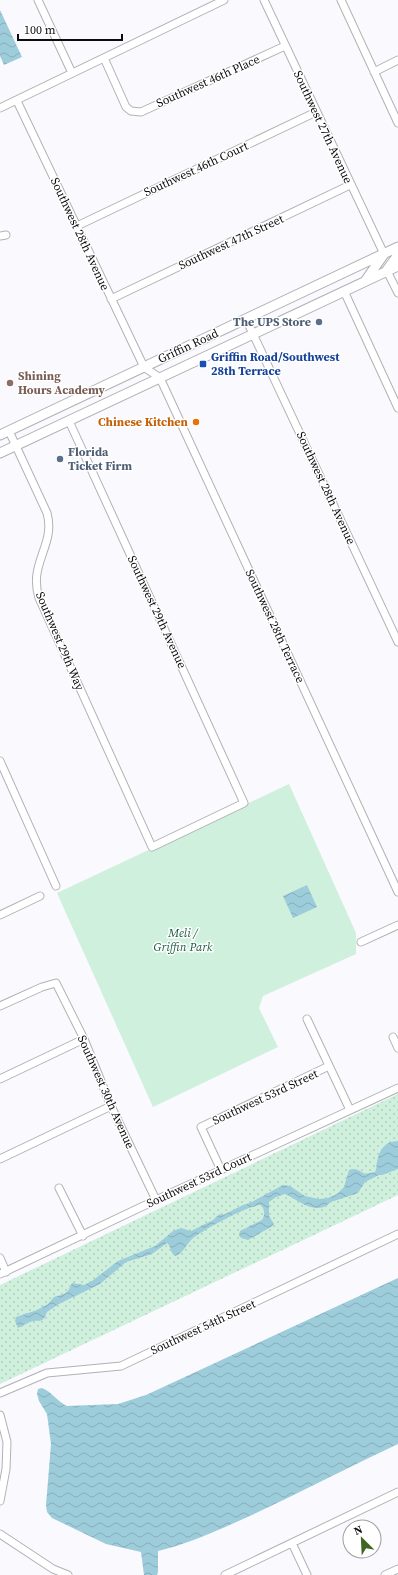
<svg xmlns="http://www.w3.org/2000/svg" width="398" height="1575" font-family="'Source Serif 4',serif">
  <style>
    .grass { fill: url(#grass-dots) }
    .park { fill: #cff0dd }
    .water { fill: url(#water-waves) }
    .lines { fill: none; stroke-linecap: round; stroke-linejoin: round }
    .minor-casing { stroke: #b1b1b7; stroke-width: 9 }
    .major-casing { stroke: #b1b1b7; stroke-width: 11 }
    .minor { stroke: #fff; stroke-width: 7 }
    .major { stroke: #fff; stroke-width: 9 }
    .service-dot { fill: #5c6f8a; stroke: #fff; stroke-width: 1.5 }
    .transit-dot { fill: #1a4fb4; stroke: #fff; stroke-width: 1.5 }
    .education-dot { fill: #8d6e63; stroke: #fff; stroke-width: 1.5 }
    .food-dot { fill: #e8710a; stroke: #fff; stroke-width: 1.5 }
    .labels { text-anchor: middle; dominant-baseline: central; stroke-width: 3; stroke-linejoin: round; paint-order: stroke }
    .street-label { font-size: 12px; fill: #0c0c0e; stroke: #fff }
    .service-label { font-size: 12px; font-weight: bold; fill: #4e5e75; stroke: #fff; text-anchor: end }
    .transit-label { font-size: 12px; font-weight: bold; fill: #164399; stroke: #fff; text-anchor: start }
    .education-label { font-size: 12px; font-weight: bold; fill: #785e54; stroke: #fff; text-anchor: start }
    .food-label { font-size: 12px; font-weight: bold; fill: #c56008; stroke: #fff; text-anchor: end }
    .park-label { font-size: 12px; font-style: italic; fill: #195b3d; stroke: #fff }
  </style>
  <defs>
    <pattern id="grass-dots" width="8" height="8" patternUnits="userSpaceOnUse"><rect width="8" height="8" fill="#cff0dd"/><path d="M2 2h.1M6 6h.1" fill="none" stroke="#b1cdbc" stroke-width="1.8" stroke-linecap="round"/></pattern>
    <pattern id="water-waves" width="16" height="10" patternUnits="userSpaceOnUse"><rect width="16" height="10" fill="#9dccda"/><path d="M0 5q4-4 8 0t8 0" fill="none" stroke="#86aeba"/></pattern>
  </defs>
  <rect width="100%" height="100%" fill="#f9f9fe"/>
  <path class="grass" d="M 398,1094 L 398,1195 L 0,1384 L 0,1285 Z"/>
  <path class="park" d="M 289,784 L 356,933 L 356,954 L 263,996 L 259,1008 L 278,1047 L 153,1107 L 57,893 Z"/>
  <path class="water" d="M 0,10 L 22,57 L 4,65 L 0,56 Z
    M 307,885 L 317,907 L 293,918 L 283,896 Z
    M 398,1141 L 398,1169 L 382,1175 L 379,1175 L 365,1182 L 358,1193 L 331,1202 C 316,1217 298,1200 285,1194 L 276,1197 L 269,1202 L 269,1216 L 274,1224 L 271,1227 L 248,1240 L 241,1238 L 239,1235 L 240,1231 L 262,1220 C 265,1216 265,1209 261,1205 C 249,1205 203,1230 192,1239 C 187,1244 184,1251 178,1255 L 175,1256 L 172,1253 L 169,1245 L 167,1243 L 152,1254 L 126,1262 L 100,1284 L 59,1304 L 47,1312 C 42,1326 39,1318 30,1322 C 26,1324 22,1326 18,1328 L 15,1321 L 16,1317 L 37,1310 L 48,1304 L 54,1297 L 64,1294 L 68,1291 L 72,1283 L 84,1285 L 92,1281 L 118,1261 L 155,1246 L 173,1231 L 181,1228 L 191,1231 L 213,1220 L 217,1216 L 220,1214 L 223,1215 L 243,1205 L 250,1203 L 283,1185 L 290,1186 L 305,1196 L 319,1199 L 328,1198 L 337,1194 L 344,1187 L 349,1170 C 355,1167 360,1171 365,1174 L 375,1172 C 377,1168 376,1166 377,1162 C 379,1150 385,1141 398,1141 Z
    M 398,1278 L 398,1444 C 349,1467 301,1492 252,1515 C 221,1529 191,1543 158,1551 L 158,1572 L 157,1575 L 144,1575 L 141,1552 L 106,1544 L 52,1518 L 47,1512 L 46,1505 L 51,1444 L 47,1414 L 39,1401 L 37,1394 L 38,1389 L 42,1388 C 52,1392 57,1401 67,1406 L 118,1404 L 146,1395 Z"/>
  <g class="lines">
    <defs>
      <path id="minor" d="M 38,0 L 72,73
        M 264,0 L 384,254
        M 341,0 L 398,123
        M 104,58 L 126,107 L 131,111 L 141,112 L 285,46
        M 374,72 L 398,60
        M 17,101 L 144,367 L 160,378 L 398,892
        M 0,108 L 224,0
        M 77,226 L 316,112
        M 0,236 L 6,235
        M 387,271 L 398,293
        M 344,291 L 398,408
        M 111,299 L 350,185
        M 246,319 L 398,642
        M 9,431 L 47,513 C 56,545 28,563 39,598 L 152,847 L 244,803 L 69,421
        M 0,761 L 56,886
        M 0,915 L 40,896
        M 361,942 L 398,925
        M 0,1006 L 42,987 L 56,983 L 84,1039 L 111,1106 L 156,1200
        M 307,1019 L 350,1110
        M 393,1037 L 398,1048
        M 0,1079 L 84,1039
        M 0,1159 L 111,1106
        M 221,1170 L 201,1127 L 329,1066
        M 59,1188 L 83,1236
        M 0,1258 L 6,1272
        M 0,1274 L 156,1200 L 398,1088
        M 0,1393 L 47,1373 L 121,1366 L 398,1234
        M 0,1415 L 7,1442 L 6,1469 L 0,1501
        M 0,1534 L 53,1569 L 68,1575
        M 292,1543 L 307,1575
        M 225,1575 L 398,1492
        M 385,1575 L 398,1569"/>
      <path id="major" d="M 387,270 L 398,255
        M 366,280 L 384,254
        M 0,435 L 398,247
        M 0,453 L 398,266"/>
    </defs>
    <use href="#minor" class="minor-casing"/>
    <use href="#major" class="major-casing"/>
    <use href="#minor" class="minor"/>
    <use href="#major" class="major"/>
  </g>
  <g class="service-dot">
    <circle cx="319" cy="322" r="4"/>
    <circle cx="60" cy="459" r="4"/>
  </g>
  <rect class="transit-dot" x="199" y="360" width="8" height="8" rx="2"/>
  <circle class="education-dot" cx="10" cy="383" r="4"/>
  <circle class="food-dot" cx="196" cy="422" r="4"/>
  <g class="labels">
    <g class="street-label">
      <text transform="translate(208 81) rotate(-24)">Southwest 46th Place</text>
      <text transform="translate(323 127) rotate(65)">Southwest 27th Avenue</text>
      <text transform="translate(196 169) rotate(-25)">Southwest 46th Court</text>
      <text transform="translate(80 234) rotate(65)">Southwest 28th Avenue</text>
      <text transform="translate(231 242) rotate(-25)">Southwest 47th Street</text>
      <text transform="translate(188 346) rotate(-25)">Griffin Road</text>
      <text transform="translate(326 488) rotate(65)">Southwest 28th Avenue</text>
      <text transform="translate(157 612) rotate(65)">Southwest 29th Avenue</text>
      <text transform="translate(275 626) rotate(65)">Southwest 28th Terrace</text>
      <text transform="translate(60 641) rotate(67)">Southwest 29th Way</text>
      <text transform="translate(106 1092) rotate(66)">Southwest 30th Avenue</text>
      <text transform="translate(265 1097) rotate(-25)">Southwest 53rd Street</text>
      <text transform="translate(199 1180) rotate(-25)">Southwest 53rd Court</text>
      <text transform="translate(203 1327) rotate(-25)">Southwest 54th Street</text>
    </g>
    <g class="service-label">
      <text x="311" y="322">The UPS Store</text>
      <text x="68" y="452" text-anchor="start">Florida<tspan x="68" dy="14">Ticket Firm</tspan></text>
    </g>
    <g class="transit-label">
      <text x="211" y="357">Griffin Road/Southwest<tspan x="211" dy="14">28th Terrace</tspan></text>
    </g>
    <g class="education-label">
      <text x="18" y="376">Shining<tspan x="18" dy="14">Hours Academy</tspan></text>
    </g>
    <g class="food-label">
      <text x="188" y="422">Chinese Kitchen</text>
    </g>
    <g class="park-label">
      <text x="183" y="933">Meli /<tspan x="183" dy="14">Griffin Park</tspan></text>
    </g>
  </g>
  <g transform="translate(362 1539) rotate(336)"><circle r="19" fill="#ffffff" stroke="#9e9e9f"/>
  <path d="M0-3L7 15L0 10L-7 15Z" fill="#406722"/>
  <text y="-6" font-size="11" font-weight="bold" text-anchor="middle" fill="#0c0c0e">N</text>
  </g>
  <path d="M18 34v6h104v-6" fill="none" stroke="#0c0c0e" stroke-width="2"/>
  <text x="24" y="34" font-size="12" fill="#0c0c0e" stroke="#ffffff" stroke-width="3" paint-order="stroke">100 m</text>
</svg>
